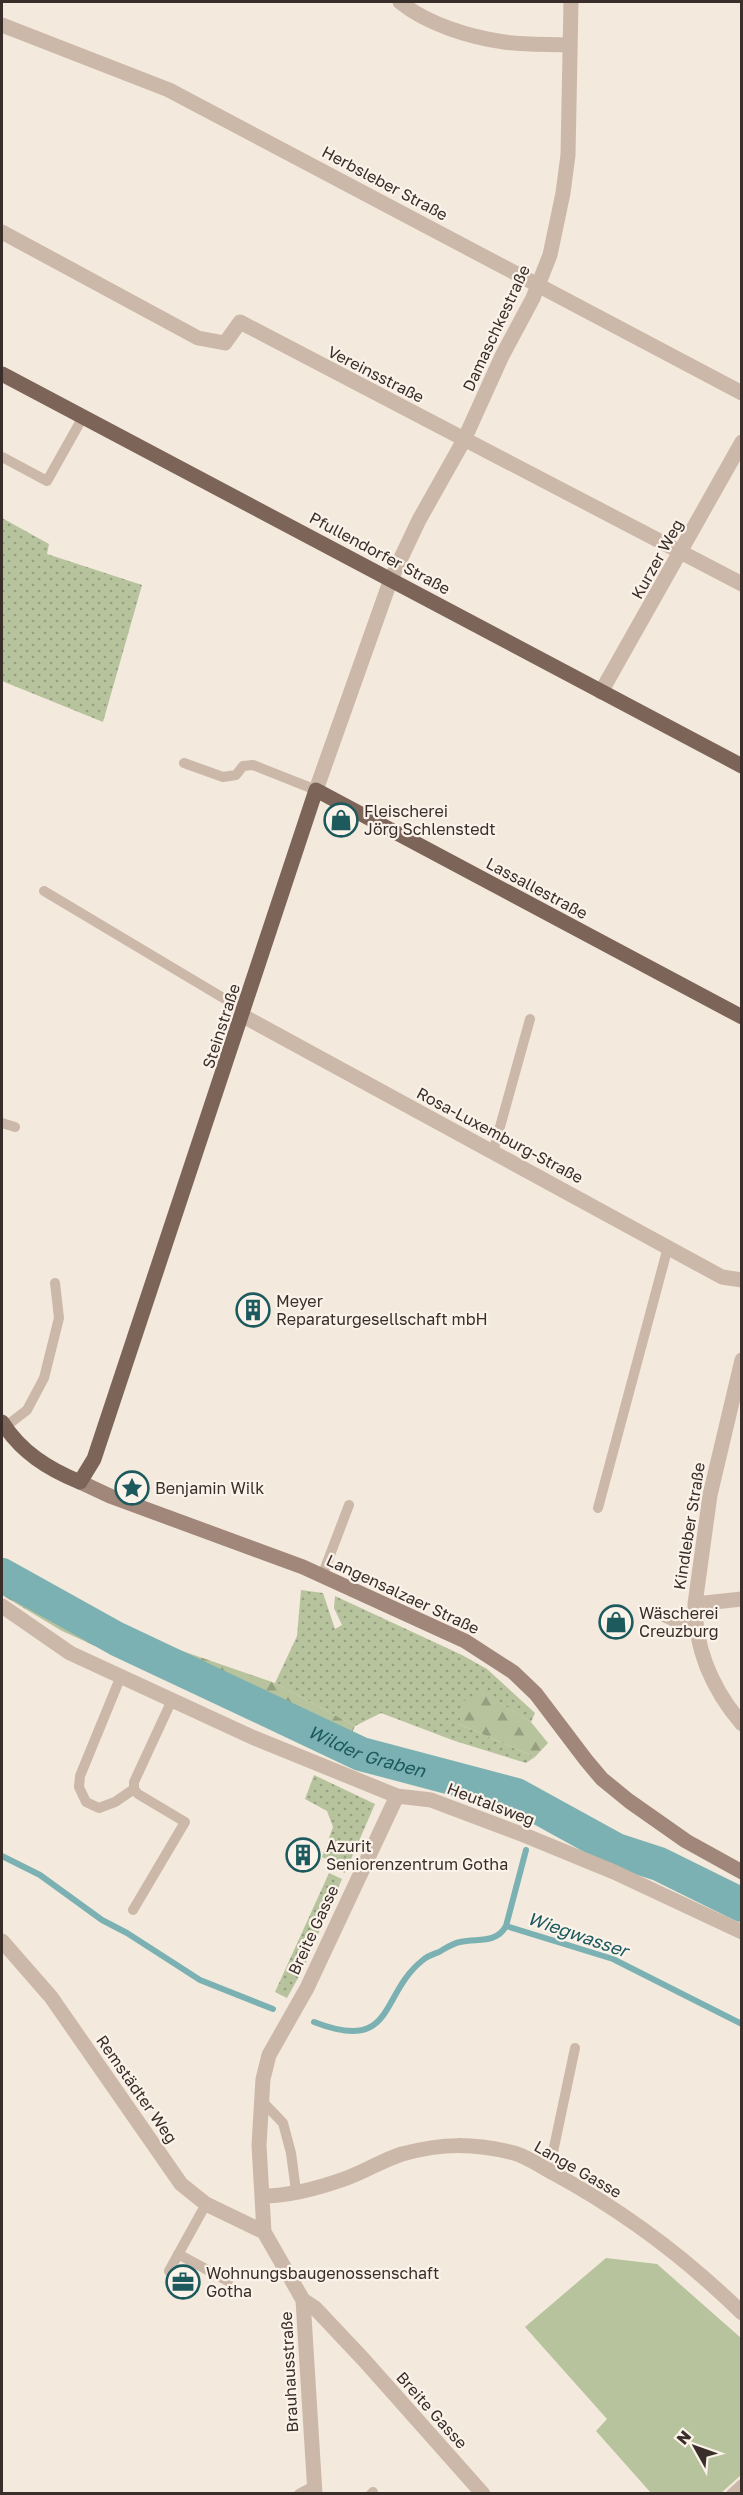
<svg xmlns="http://www.w3.org/2000/svg" width="743" height="2495" font-family="'Golos Text',sans-serif">
  <style>
    .grass { fill: url(#grass-dots) }
    .forest { fill: url(#forest-firs) }
    .park { fill: #b7c39d }
    .lines { fill: none; stroke-linecap: round; stroke-linejoin: round }
    .stream { stroke: #7bb1b2; stroke-width: 6 }
    .river { stroke: #7bb1b2; stroke-width: 34 }
    .lane { stroke: #ccb8a9; stroke-width: 10 }
    .street { stroke: #ccb8a9; stroke-width: 15 }
    .secondary { stroke: #a0877a; stroke-width: 15 }
    .primary { stroke: #7c6459; stroke-width: 15 }
    .labels { text-anchor: middle; dominant-baseline: central; stroke-width: 4.5; stroke-linejoin: round; paint-order: stroke }
    .street-label { font-size: 16px; fill: #392e29; stroke: #fbf3ea }
    .poi-label { font-size: 16px; fill: #392e29; stroke: #fbf3ea; text-anchor: start }
    .water-label { font-size: 18px; font-style: italic; fill: #1c5a5d; stroke: #fbf3ea }
  </style>
  <defs>
    <pattern id="grass-dots" width="8" height="8" patternUnits="userSpaceOnUse" patternTransform="scale(1.5)"><rect width="8" height="8" fill="#b7c39d"/><path d="M2 2h.1M6 6h.1" fill="none" stroke="#969f80" stroke-width="1.8" stroke-linecap="round"/></pattern>
    <pattern id="forest-firs" width="22" height="20" patternUnits="userSpaceOnUse" patternTransform="scale(1.5)"><rect width="22" height="20" fill="#b7c39d"/><path d="M5 1l3.5 6h-7zM16 11l3.5 6h-7z" fill="#969f80"/></pattern>
  </defs>
  <rect width="100%" height="100%" fill="#f3e9dd"/>
  <path class="grass" d="M 2,518 L 49,544 L 47,554 L 142,585 L 103,722 L 2,681 Z
    M 301,1590 L 323,1593 L 335,1629 L 342,1625 L 334,1608 L 335,1596 L 462,1655 L 487,1669 L 535,1713 L 531,1722 L 483,1693 L 459,1724 L 535,1757 L 526,1763 L 455,1741 L 381,1713 L 355,1726 L 275,1683 L 297,1636 Z
    M 314,1775 L 375,1804 L 345,1873 L 332,1867 L 333,1862 L 322,1857 L 333,1827 L 327,1811 L 305,1799 Z
    M 329,1873 L 342,1879 L 303,1969 L 287,1998 L 275,1992 Z"/>
  <path class="forest" d="M 2,1562 L 116,1628 L 275,1683 L 355,1726 L 341,1757 L 62,1631 L 2,1595 Z
    M 484,1693 L 531,1722 L 548,1743 L 535,1757 L 459,1724 L 464,1701 Z"/>
  <path class="park" d="M 606,2258 L 657,2264 L 741,2338 L 741,2475 L 721,2493 L 651,2493 L 596,2431 L 607,2419 L 525,2327 Z"/>
  <g class="lines">
    <path class="stream" d="M 526,1850 L 506,1926 L 613,1959 L 742,2024
      M 2,1856 L 40,1875 L 102,1920 L 127,1933 L 200,1980 L 273,2009
      M 314,2022 C 396,2054 379,1994 423,1960 C 427,1956 434,1954 439,1952 C 446,1948 453,1943 460,1942 C 478,1938 496,1944 506,1926"/>
    <path class="river" id="s1" d="M 2,1575 L 117,1639 L 361,1754 L 516,1795 L 616,1850 L 659,1864 L 742,1905"/>
    <path class="lane" d="M 2,457 L 47,481 L 83,417
      M 184,763 L 223,777 L 236,775 L 243,766 L 253,765 L 316,790
      M 44,891 L 245,1011
      M 2,1123 L 15,1127
      M 493,1152 L 530,1019
      M 5,1427 L 27,1410 L 44,1378 L 59,1318 L 55,1283
      M 598,1508 L 668,1247
      M 322,1576 L 349,1505
      M 651,1611 L 674,1622 L 695,1620
      M 121,1676 L 80,1776 L 79,1787 L 86,1802 L 99,1808 L 115,1802 L 134,1789
      M 133,1910 L 185,1822 L 138,1794 L 134,1789 L 134,1782 L 172,1700
      M 261,2100 L 283,2123 L 291,2153 L 296,2191
      M 549,2171 L 575,2048
      M 178,2254 L 228,2281
      M 169,2271 L 206,2204
      M 299,2494 L 314,2486
      M 371,2494 L 373,2492
      M 731,2494 L 742,2484"/>
    <path class="street" d="M 400,2 C 427,24 469,37 504,42 C 525,45 548,44 569,45
      M 2,25 L 169,90 L 742,393
      M 2,232 L 198,338 L 225,343 L 240,322 L 742,584
      M 601,692 L 742,442
      M 316,790 L 391,579 L 419,520 L 464,440 L 502,356 L 533,298 L 550,255 L 563,193 L 568,155 L 571,2
      M 243,1016 L 722,1277 L 742,1280
      M 742,1360 L 710,1495 L 695,1604 C 695,1649 713,1690 742,1724
      M 695,1604 L 742,1599
      M 2,1606 L 70,1653 L 252,1737 L 397,1796 L 431,1800 L 524,1835 L 614,1872 L 742,1932
      M 2,1941 L 51,1997 L 181,2184 L 206,2204 L 264,2232
      M 263,2196 C 290,2196 322,2187 347,2178 C 366,2171 383,2160 402,2154 C 443,2143 473,2143 514,2153 C 528,2157 542,2167 555,2174 C 623,2211 686,2258 742,2313
      M 303,2300 L 315,2308 L 364,2360 L 483,2494
      M 315,2494 L 303,2300 L 264,2232 L 259,2145 L 263,2079 L 269,2055 L 307,1988 L 397,1796"/>
    <path class="secondary" d="M 80,1482 L 110,1496 L 303,1567 L 465,1641 L 513,1672 L 536,1694 L 586,1760 L 602,1779 L 629,1801 L 686,1841 L 742,1872"/>
    <path class="primary" d="M 2,374 L 742,766
      M 2,1422 C 21,1452 48,1469 80,1482 L 94,1459 L 316,790 L 742,1017"/>
  </g>
  <defs>
    <symbol id="shop-ring" viewBox="-11 -11 22 22"><circle r="9.5" fill="#fbf3ea" stroke="#1c5a5d" stroke-width="1.5"/><path d="M-5-2.5h2.3a2.7 3.5 0 0 1 5.4 0H5L5.5 6h-11ZM-1.5-2.5h3a1.5 2.3 0 0 0-3 0Z" fill="#1c5a5d"/></symbol>
    <symbol id="building-ring" viewBox="-11 -11 22 22"><circle r="9.5" fill="#fbf3ea" stroke="#1c5a5d" stroke-width="1.5"/><path d="M-4-6H4V6H1V3H-1V6H-4ZM-2.5-4.3h1.7v1.8h-1.7ZM.8-4.3h1.7v1.8H.8ZM-2.5-1h1.7V.8h-1.7ZM.8-1h1.7V.8H.8Z" fill="#1c5a5d"/></symbol>
    <symbol id="sight-ring" viewBox="-11 -11 22 22"><circle r="9.5" fill="#fbf3ea" stroke="#1c5a5d" stroke-width="1.5"/><path d="M0-6L1.8-2.2L6-1.7L2.9 1.2L3.7 5.4L0 3.3L-3.7 5.4L-2.9 1.2L-6-1.7L-1.8-2.2Z" fill="#1c5a5d"/></symbol>
    <symbol id="office-ring" viewBox="-11 -11 22 22"><circle r="9.5" fill="#fbf3ea" stroke="#1c5a5d" stroke-width="1.5"/><path d="M-6-3h4V-5.5h4V-3h4V5H-6ZM-1-4.5V-3h2v-1.5ZM-6 0V1H6V0Z" fill="#1c5a5d"/></symbol>
  </defs>
  <g fill-rule="evenodd">
    <use href="#shop-ring" x="322" y="801" width="38" height="38"/>
    <use href="#building-ring" x="234" y="1291" width="38" height="38"/>
    <use href="#sight-ring" x="113" y="1469" width="38" height="38"/>
    <use href="#shop-ring" x="597" y="1603" width="38" height="38"/>
    <use href="#building-ring" x="284" y="1836" width="38" height="38"/>
    <use href="#office-ring" x="164" y="2263" width="38" height="38"/>
  </g>
  <g class="labels">
    <g class="street-label">
      <text transform="translate(385 183) rotate(28)">Herbsleber Straße</text>
      <text transform="translate(496 328) rotate(-65)">Damaschkestraße</text>
      <text transform="translate(376 374) rotate(27)">Vereinsstraße</text>
      <text transform="translate(380 553) rotate(28)">Pfullendorfer Straße</text>
      <text transform="translate(657 559) rotate(-61)">Kurzer Weg</text>
      <text transform="translate(537 888) rotate(28)">Lassallestraße</text>
      <text transform="translate(221 1026) rotate(-72)">Steinstraße</text>
      <text transform="translate(500 1135) rotate(28)">Rosa-Luxemburg-Straße</text>
      <text transform="translate(689 1526) rotate(-81)">Kindleber Straße</text>
      <text transform="translate(403 1594) rotate(25)">Langensalzaer Straße</text>
      <text transform="translate(491 1804) rotate(21)">Heutalsweg</text>
      <text transform="translate(313 1930) rotate(-65)">Breite Gasse</text>
      <text transform="translate(137 2089) rotate(55)">Remstädter Weg</text>
      <text transform="translate(578 2169) rotate(30)">Lange Gasse</text>
      <text transform="translate(289 2372) rotate(-93)">Brauhausstraße</text>
      <text transform="translate(432 2410) rotate(48)">Breite Gasse</text>
    </g>
    <g class="poi-label">
      <text x="364" y="811">Fleischerei<tspan x="364" dy="18">Jörg Schlenstedt</tspan></text>
      <text x="276" y="1301">Meyer<tspan x="276" dy="18">Reparaturgesellschaft mbH</tspan></text>
      <text x="155" y="1488">Benjamin Wilk</text>
      <text x="639" y="1613">Wäscherei<tspan x="639" dy="18">Creuzburg</tspan></text>
      <text x="326" y="1846">Azurit<tspan x="326" dy="18">Seniorenzentrum Gotha</tspan></text>
      <text x="206" y="2273">Wohnungsbaugenossenschaft<tspan x="206" dy="18">Gotha</tspan></text>
    </g>
    <g class="water-label">
      <text stroke="none"><textPath href="#s1" startOffset="406">Wilder Graben</textPath></text>
      <text transform="translate(578 1934) rotate(19)">Wiegwasser</text>
    </g>
  </g>
  <rect width="743" height="2495" fill="none" stroke="#392e29" stroke-width="6"/>
  <g transform="translate(695 2447) rotate(310)" stroke="#fbf3ea" stroke-width="4.5" paint-order="stroke">
  <path d="M0-4.5L10 22L0 15L-10 22Z" fill="#392e29"/>
  <text y="-9" font-size="16" font-weight="bold" text-anchor="middle" fill="#392e29">N</text>
  </g>
</svg>
